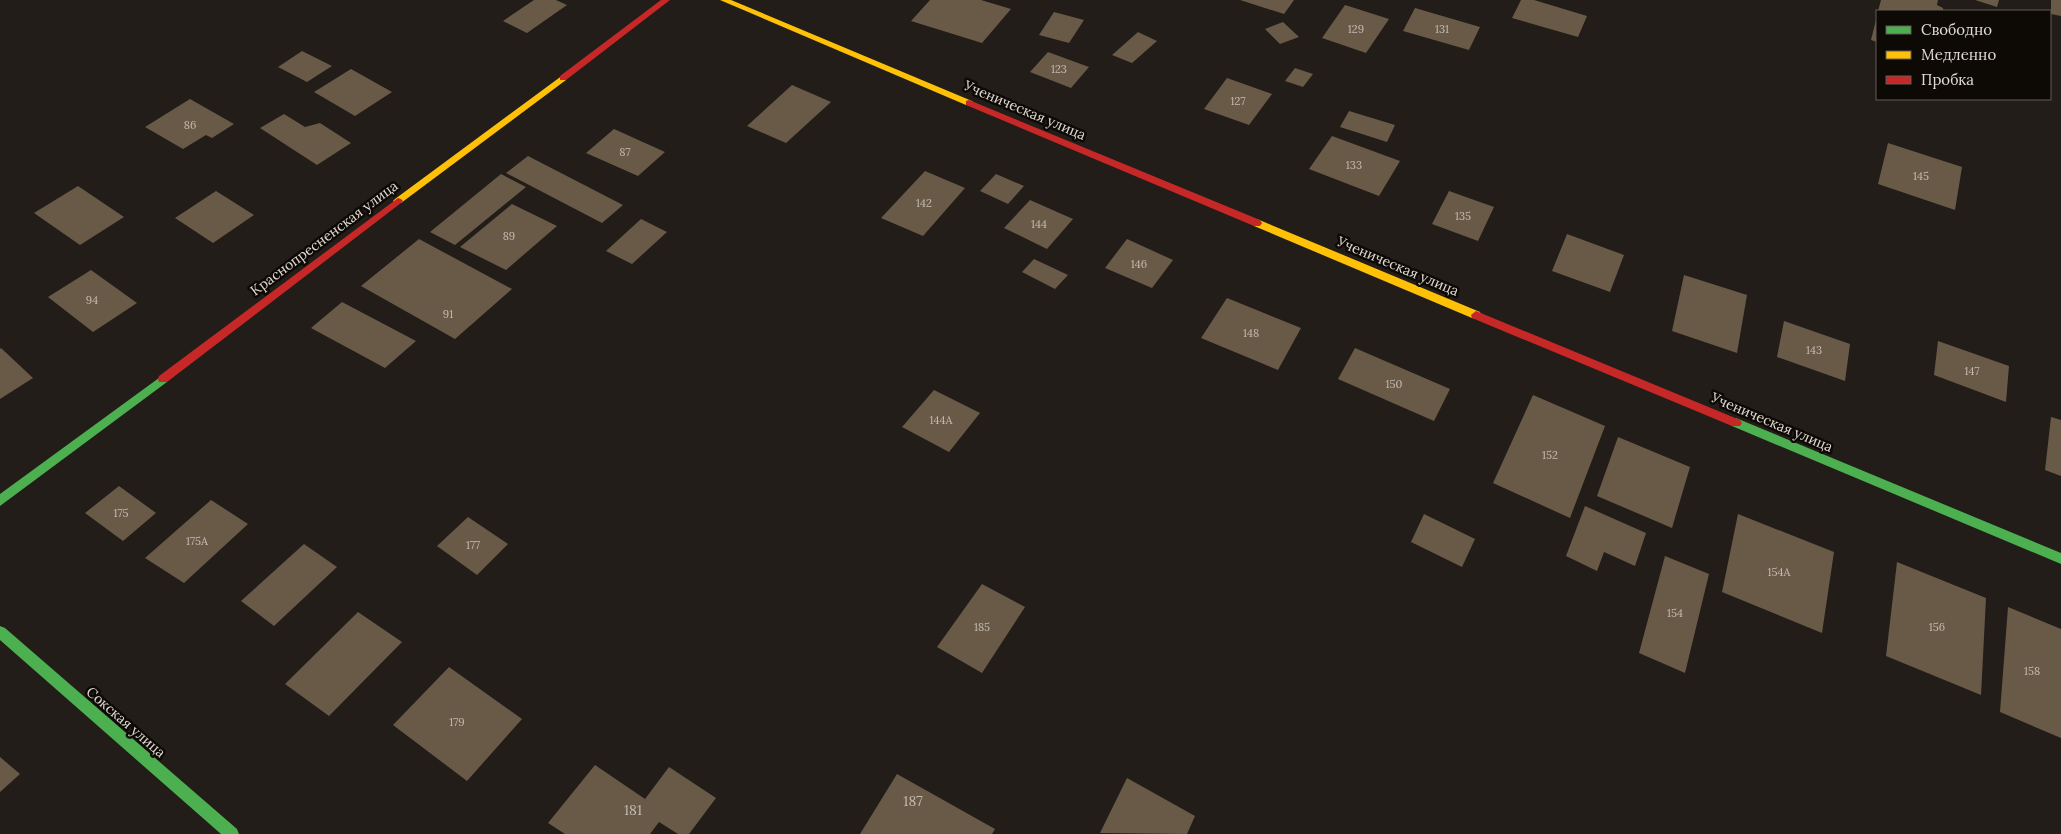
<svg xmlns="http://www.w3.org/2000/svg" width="2061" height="834" font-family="Lora,serif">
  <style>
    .building { fill: #695a48 }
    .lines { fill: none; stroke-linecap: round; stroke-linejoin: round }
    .fast { fill: #4caf50; fill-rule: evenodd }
    .slow { fill: #ffc107; fill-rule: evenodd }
    .jam { fill: #c62828; fill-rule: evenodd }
    .labels { text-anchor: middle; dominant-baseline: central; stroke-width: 5; stroke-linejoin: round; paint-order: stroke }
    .number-label { font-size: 11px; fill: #c3bab0 }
    .street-label { font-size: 14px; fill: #e1dad3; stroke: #0d0905 }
    .near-number-label { font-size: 14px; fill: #c3bab0 }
  </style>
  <rect width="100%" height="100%" fill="#221d18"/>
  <path class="building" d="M 534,0 L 556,0 L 567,5 L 527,33 L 503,21 Z
    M 930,0 L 981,0 L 1011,9 L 982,43 L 911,21 Z
    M 1240,0 L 1294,0 L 1284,14 Z
    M 1521,0 L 1534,0 L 1587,16 L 1578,37 L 1512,18 Z
    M 1881,0 L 1938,0 L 1937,5 L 1943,8 L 1943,11 L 1878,11 Z
    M 1975,0 L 1999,0 L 1997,7 Z
    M 2051,0 L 2061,0 L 2061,16 L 2051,14 Z
    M 1345,5 L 1389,19 L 1366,53 L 1322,38 Z
    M 1415,8 L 1480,27 L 1469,50 L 1403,31 Z
    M 1054,12 L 1084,20 L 1069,43 L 1039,35 Z
    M 1877,16 L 1877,42 L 1871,40 Z
    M 1283,22 L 1299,37 L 1280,44 L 1265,29 Z
    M 1138,32 L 1157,41 L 1132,63 L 1112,55 Z
    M 302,51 L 332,66 L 307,82 L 278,67 Z
    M 1048,52 L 1089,67 L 1071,88 L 1030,72 Z
    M 1295,68 L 1313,74 L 1303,87 L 1285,81 Z
    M 351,69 L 392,92 L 355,116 L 314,92 Z
    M 1227,78 L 1272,94 L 1249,125 L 1204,109 Z
    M 792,85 L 831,102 L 786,143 L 747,126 Z
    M 190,99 L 234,124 L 212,138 L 206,135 L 183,149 L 145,127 Z
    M 1349,111 L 1395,125 L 1387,142 L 1340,127 Z
    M 284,114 L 305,127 L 320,123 L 351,143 L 317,165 L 260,128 Z
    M 614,129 L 665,152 L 638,176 L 586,153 Z
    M 1332,136 L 1400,161 L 1379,196 L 1309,169 Z
    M 1888,143 L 1962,167 L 1955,210 L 1878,184 Z
    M 528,156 L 623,205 L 602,223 L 506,173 Z
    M 925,171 L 965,188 L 923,236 L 881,218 Z
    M 501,174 L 526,187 L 455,245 L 430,232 Z
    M 996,174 L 1024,186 L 1008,204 L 980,191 Z
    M 78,186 L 124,217 L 80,245 L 34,213 Z
    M 216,191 L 254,215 L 213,243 L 175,218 Z
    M 1449,191 L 1494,207 L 1478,241 L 1432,224 Z
    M 1030,200 L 1073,219 L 1047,249 L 1004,228 Z
    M 512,204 L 557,226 L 506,270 L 460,247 Z
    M 641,219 L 667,232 L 632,264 L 606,251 Z
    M 1567,234 L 1624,255 L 1610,292 L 1552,271 Z
    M 419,239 L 512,289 L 455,339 L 361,286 Z
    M 1127,239 L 1173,260 L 1152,288 L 1105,268 Z
    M 1034,259 L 1068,275 L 1055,289 L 1022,272 Z
    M 91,270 L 137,303 L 93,332 L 48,297 Z
    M 1684,275 L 1747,295 L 1737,353 L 1672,331 Z
    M 1227,298 L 1301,328 L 1278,370 L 1201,338 Z
    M 342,302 L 416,341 L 385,368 L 311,328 Z
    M 1784,321 L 1850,344 L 1845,381 L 1777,357 Z
    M 1938,341 L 2009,366 L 2006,402 L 1934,375 Z
    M 1,348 L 33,378 L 0,399 L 0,349 Z
    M 1355,348 L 1450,389 L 1434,421 L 1338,379 Z
    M 934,390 L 980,413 L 949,452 L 902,427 Z
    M 1533,395 L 1605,426 L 1570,518 L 1493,483 Z
    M 2051,417 L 2061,420 L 2061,476 L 2045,470 Z
    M 1618,437 L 1690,467 L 1672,528 L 1597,496 Z
    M 119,486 L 156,513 L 123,541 L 85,513 Z
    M 211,500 L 248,524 L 184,583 L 145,558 Z
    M 1585,506 L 1646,533 L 1635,566 L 1604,552 L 1597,571 L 1566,556 Z
    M 1424,514 L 1475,539 L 1462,567 L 1411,542 Z
    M 1738,514 L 1834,552 L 1822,633 L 1722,592 Z
    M 468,517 L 508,544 L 477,575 L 437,546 Z
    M 304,544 L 337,567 L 274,626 L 241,601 Z
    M 1665,556 L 1709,574 L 1685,673 L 1639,653 Z
    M 1897,562 L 1986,598 L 1981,695 L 1886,656 Z
    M 982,584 L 1025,607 L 982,673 L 937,647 Z
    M 2008,607 L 2061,629 L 2061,738 L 2000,712 Z
    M 358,612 L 402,642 L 329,716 L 285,684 Z
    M 449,667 L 522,719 L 467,781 L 393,725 Z
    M 0,757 L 20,774 L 0,792 Z
    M 595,765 L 645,799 L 669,767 L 716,798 L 689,834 L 678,834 L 659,822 L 650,834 L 565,834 L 548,823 Z
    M 897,774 L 995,829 L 992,834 L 860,834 Z
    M 1127,778 L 1195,816 L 1187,834 L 1100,833 Z"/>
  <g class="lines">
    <path class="fast" d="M 163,375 L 167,376 L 168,379 L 167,382 L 0,506 L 0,494 Z
      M 1736,418 L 2061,553 L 2061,564 L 1732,426 L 1730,423 L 1732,420 Z
      M 0,626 L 5,628 L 237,829 L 239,834 L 221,834 L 0,640 Z"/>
    <path class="slow" d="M 720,0 L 731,0 L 972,101 L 974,103 L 972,105 L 966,105 Z
      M 563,75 L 566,76 L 566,80 L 401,203 L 395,203 L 393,201 L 395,199 Z
      M 1257,219 L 1480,312 L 1481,315 L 1476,319 L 1472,318 L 1254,226 L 1252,223 L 1254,220 Z"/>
    <path class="jam" d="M 661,0 L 670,0 L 566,80 L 560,80 L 560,76 Z
      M 969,100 L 1260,220 L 1262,223 L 1260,226 L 1254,226 L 966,105 L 966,101 Z
      M 398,198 L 401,199 L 403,201 L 401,203 L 167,382 L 159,382 L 158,379 L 159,376 Z
      M 1476,311 L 1740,420 L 1742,423 L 1740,426 L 1732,426 L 1472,318 L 1471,315 Z"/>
  </g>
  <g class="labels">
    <g class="number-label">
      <text x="1356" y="29">129</text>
      <text x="1442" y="29">131</text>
      <text x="1059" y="69">123</text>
      <text x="1238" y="101">127</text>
      <text x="190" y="125">86</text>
      <text x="625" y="152">87</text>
      <text x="1354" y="165">133</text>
      <text x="1921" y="176">145</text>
      <text x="924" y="203">142</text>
      <text x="1463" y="216">135</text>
      <text x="1039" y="224">144</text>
      <text x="509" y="236">89</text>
      <text x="1139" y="264">146</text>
      <text x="92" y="300">94</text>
      <text x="448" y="314">91</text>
      <text x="1251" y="333">148</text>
      <text x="1814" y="350">143</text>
      <text x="1972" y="371">147</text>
      <text x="1394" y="384">150</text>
      <text x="941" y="420">144А</text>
      <text x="1550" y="455">152</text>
      <text x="121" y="513">175</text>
      <text x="197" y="541">175А</text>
      <text x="473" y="545">177</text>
      <text x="1779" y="572">154А</text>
      <text x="1675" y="613">154</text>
      <text x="982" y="627">185</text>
      <text x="1937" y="627">156</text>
      <text x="2032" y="671">158</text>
      <text x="457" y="722">179</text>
    </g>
    <g class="street-label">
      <text transform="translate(1025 110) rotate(23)">Ученическая улица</text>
      <text transform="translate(324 238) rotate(-37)">Краснопресненская улица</text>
      <text transform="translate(1398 266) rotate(23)">Ученическая улица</text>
      <text transform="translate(1772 422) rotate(23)">Ученическая улица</text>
      <text transform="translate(126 722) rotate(41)">Сокская улица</text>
    </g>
    <g class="near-number-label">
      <text x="913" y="801">187</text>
      <text x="633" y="810">181</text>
    </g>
  </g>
  <rect x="1876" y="10" width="175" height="90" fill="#0d0905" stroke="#625d57"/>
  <rect x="1886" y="26" width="25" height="8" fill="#4caf50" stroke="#625d57"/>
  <text x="1921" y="35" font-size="15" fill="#e1dad3">Свободно</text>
  <rect x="1886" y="51" width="25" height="8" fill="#ffc107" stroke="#625d57"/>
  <text x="1921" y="60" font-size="15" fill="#e1dad3">Медленно</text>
  <rect x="1886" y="76" width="25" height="8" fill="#c62828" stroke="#625d57"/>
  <text x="1921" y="85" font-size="15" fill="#e1dad3">Пробка</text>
</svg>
